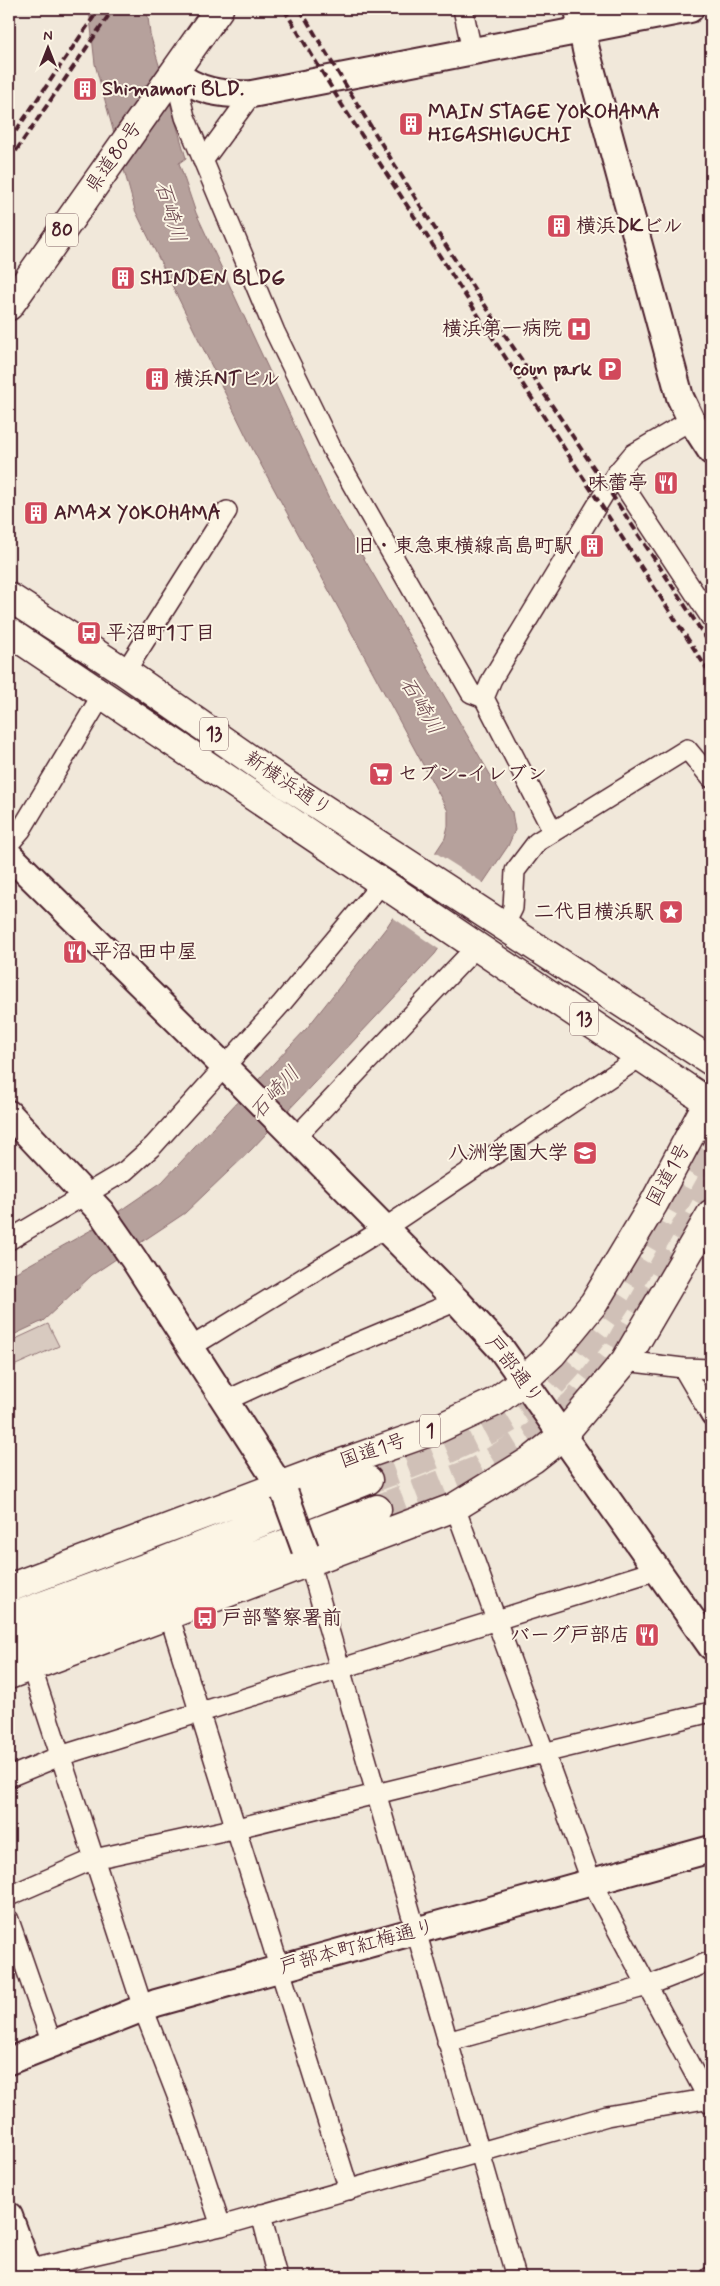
<svg xmlns="http://www.w3.org/2000/svg" width="720" height="2286" font-family="Mynerve,'Klee One',sans-serif">
  <style>
    .green { fill: #d8cac0; stroke: #917476 }
    .water { fill: #b6a19c; stroke: #8b6d6f }
    .pier { fill: #f1e8da }
    .lines { fill: none; stroke-linecap: round; stroke-linejoin: round }
    .highway-tunnel { stroke: #d0c0b7; stroke-width: 28; stroke-dasharray: 28 14; stroke-linecap: butt }
    .street-casing { stroke: #4a1f2b; stroke-width: 22 }
    .secondary-casing { stroke: #4a1f2b; stroke-width: 30 }
    .primary-casing { stroke: #4a1f2b; stroke-width: 31 }
    .highway-casing { stroke: #4a1f2b; stroke-width: 31 }
    .street { stroke: #fcf5e5; stroke-width: 19 }
    .secondary { stroke: #fcf5e5; stroke-width: 26 }
    .primary { stroke: #fcf5e5; stroke-width: 28 }
    .highway { stroke: #fcf5e5; stroke-width: 28 }
    .rail { stroke: #4a1f2b; stroke-width: 4; stroke-dasharray: 8 4; stroke-linecap: butt }
    .secondary-bridge-casing { stroke: #4a1f2b; stroke-width: 30; stroke-linecap: butt }
    .secondary-bridge { stroke: #fcf5e5; stroke-width: 26 }
    .labels { text-anchor: middle; dominant-baseline: central; stroke-width: 4; stroke-linejoin: round; paint-order: stroke }
    .shield { fill: #fcf5e5; stroke: #7f5f63; stroke-width: 1 }
    .shield-label { font-size: 19px; font-weight: bold; fill: #4a1f2b }
    .poi-label { font-size: 20px; font-weight: bold; fill: #4a1f2b; stroke: #fcf5e5; text-anchor: start }
    .street-label { font-size: 20px; fill: #4a1f2b; stroke: #fcf5e5 }
    .water-label { font-size: 21px; font-style: italic; fill: #704c53; stroke: #fcf5e5 }
  </style>
  <rect width="100%" height="100%" fill="#f1e8da"/>
  <filter id="ink" filterUnits="userSpaceOnUse"><feTurbulence type="fractalNoise" baseFrequency=".02" numOctaves="2"/><feDisplacementMap in="SourceGraphic" scale="10" xChannelSelector="R" yChannelSelector="G"/><feConvolveMatrix kernelMatrix="1 2 1 2 8 2 1 2 1" color-interpolation-filters="sRGB"/></filter>
  <g filter="url(#ink)">
    <path class="green" d="M 48,1324 L 59,1346 L 9,1368 L 9,1342 Z"/>
    <path class="water" d="M 89,9 L 147,9 L 150,34 L 186,158 L 179,163 L 196,213 L 328,497 L 512,812 L 515,830 L 508,846 L 435,954 L 251,1150 L 185,1213 L 92,1275 L 43,1321 L 9,1337 L 9,1276 L 93,1229 L 162,1182 L 307,1028 L 386,928 L 445,838 L 448,826 L 448,811 L 253,450 L 135,210 L 95,64 Z"/>
    <path class="pier" d="M 433,851 L 485,884 L 440,950 L 392,917 Z"/>
    <g class="lines">
      <path class="highway-tunnel" d="M 368,1480 C 426,1459 482,1439 533,1403 C 542,1396 551,1385 559,1376 C 623,1309 667,1217 711,1136
        M 377,1509 L 478,1470 L 534,1436 L 574,1404 L 617,1349 L 711,1182"/>
      <defs>
        <path id="street" d="M 463,9 L 472,51
          M 174,72 L 185,117 L 275,332 L 332,449 L 471,693 L 484,698
          M 203,161 L 252,94
          M 616,474 L 711,618
          M 125,672 L 227,511
          M 553,832 L 484,698 L 492,679 L 616,474 L 633,454 L 691,420
          M 9,844 L 21,830 L 102,695
          M 504,926 L 513,908 L 515,871 L 537,842 L 687,749 L 711,778
          M 295,1138 L 477,946
          M 9,1240 L 125,1171 L 153,1146 L 282,1003 L 382,883
          M 191,1347 L 385,1228 L 640,1057
          M 625,1361 L 683,1368 L 711,1369
          M 683,1368 L 711,1416
          M 225,1401 L 292,1370 L 457,1301
          M 455,1507 L 592,1883 L 711,2104
          M 309,1561 L 516,2277
          M 169,1615 L 349,2190
          M 31,1666 L 143,2008 L 181,2106 L 221,2226
          M 9,1777 L 60,1756 L 657,1570
          M 9,1896 L 94,1859 L 237,1828 L 711,1712
          M 9,1920 L 52,2044
          M 447,2042 L 647,1986 L 711,1961
          M 261,2214 L 277,2277
          M 9,2274 L 221,2226 L 607,2116 L 711,2098
          M 710,2277 L 711,2277"/>
        <path id="secondary" d="M 578,9 L 586,50 L 680,397 L 691,420 L 711,451
          M 174,72 C 198,92 222,95 252,94 L 690,9
          M 9,855 L 245,1087 L 457,1301 L 502,1350 L 711,1646
          M 9,1114 L 101,1212 L 133,1258 L 285,1494
          M 9,2061 L 156,2003 L 711,1849
          M 9,2216 L 31,2277"/>
        <path id="primary" d="M 9,306 L 219,9
          M 9,597 L 125,672 L 287,785 L 711,1061
          M 9,632 L 708,1102"/>
        <path id="highway" d="M 9,1588 L 319,1471 L 435,1430 L 495,1402 L 524,1380 L 552,1354 L 594,1303 L 654,1203 L 711,1096
          M 9,1618 L 161,1562 L 368,1480
          M 9,1647 L 377,1509
          M 9,1675 L 455,1507 L 533,1459 L 562,1436 L 625,1361 L 711,1214"/>
      </defs>
      <use href="#street" class="street-casing"/>
      <use href="#secondary" class="secondary-casing"/>
      <use href="#primary" class="primary-casing"/>
      <use href="#highway" class="highway-casing"/>
      <use href="#street" class="street"/>
      <use href="#secondary" class="secondary"/>
      <use href="#primary" class="primary"/>
      <use href="#highway" class="highway"/>
      <path class="rail" d="M 284,9 L 342,105 L 711,675
        M 300,9 C 367,122 437,235 511,344 C 578,445 646,544 711,646
        M 9,141 L 99,9
        M 9,161 L 113,9"/>
      <defs>
        <path id="secondary-bridge" d="M 285,1494 L 305,1549"/>
      </defs>
      <use href="#secondary-bridge" class="secondary-bridge-casing"/>
      <use href="#secondary-bridge" class="secondary-bridge"/>
    </g>
  </g>
  <defs>
    <symbol id="building-square" viewBox="-11 -11 22 22"><rect x="-9" y="-9" width="18" height="18" rx="4" fill="#d1495b" stroke="#fcf5e5"/><path d="M-4-6H4V6H1V3H-1V6H-4ZM-2.5-4.3h1.7v1.8h-1.7ZM.8-4.3h1.7v1.8H.8ZM-2.5-1h1.7V.8h-1.7ZM.8-1h1.7V.8H.8Z" fill="#fff"/></symbol>
    <symbol id="hospital-square" viewBox="-11 -11 22 22"><rect x="-9" y="-9" width="18" height="18" rx="4" fill="#d1495b" stroke="#fcf5e5"/><path d="M-5-5h3v3.5h4V-5h3V5h-3V1.5h-4V5h-3Z" fill="#fff"/></symbol>
    <symbol id="parking-square" viewBox="-11 -11 22 22"><rect x="-9" y="-9" width="18" height="18" rx="4" fill="#d1495b" stroke="#fcf5e5"/><path d="M-3.5-5.5H1a3.5 3.5 0 0 1 0 7H-1V5.5H-3.5ZM-1-3.4V-.6H.8a1.4 1.4 0 0 0 0-2.8Z" fill="#fff"/></symbol>
    <symbol id="restaurant-square" viewBox="-11 -11 22 22"><rect x="-9" y="-9" width="18" height="18" rx="4" fill="#d1495b" stroke="#fcf5e5"/><path d="M-5-6h1v4h1v-4h1v4h1v-4h1v5L-1.5 .5V6h-2V.5L-5-1ZM5-6V6H3V1.5H1.5Q1.5-4 5-6Z" fill="#fff"/></symbol>
    <symbol id="bus-square" viewBox="-11 -11 22 22"><rect x="-9" y="-9" width="18" height="18" rx="4" fill="#d1495b" stroke="#fcf5e5"/><path d="M-5-6H5V4H4V6H2V4H-2V6H-4V4H-5ZM-3.5-4V0h7V-4ZM-3.5 1.2v1.5H-2V1.2ZM2 1.2v1.5H3.5V1.2Z" fill="#fff"/></symbol>
    <symbol id="supermarket-square" viewBox="-11 -11 22 22"><rect x="-9" y="-9" width="18" height="18" rx="4" fill="#d1495b" stroke="#fcf5e5"/><path d="M-6-5.5h2.5l.6 2H6L4.5 2H-2.5L-4.4-4H-6ZM-1.5 3.2a1.3 1.3 0 1 0 .1 0ZM3 3.2a1.3 1.3 0 1 0 .1 0Z" fill="#fff"/></symbol>
    <symbol id="sight-square" viewBox="-11 -11 22 22"><rect x="-9" y="-9" width="18" height="18" rx="4" fill="#d1495b" stroke="#fcf5e5"/><path d="M0-6L1.8-2.2L6-1.7L2.9 1.2L3.7 5.4L0 3.3L-3.7 5.4L-2.9 1.2L-6-1.7L-1.8-2.2Z" fill="#fff"/></symbol>
    <symbol id="university-square" viewBox="-11 -11 22 22"><rect x="-9" y="-9" width="18" height="18" rx="4" fill="#d1495b" stroke="#fcf5e5"/><path d="M0-5L7-2L0 1L-7-2ZM-4 1L0 2.5L4 1V4Q0 6-4 4Z" fill="#fff"/></symbol>
  </defs>
  <g fill-rule="evenodd">
    <use href="#building-square" x="71" y="75" width="28" height="28"/>
    <use href="#building-square" x="397" y="110" width="28" height="28"/>
    <use href="#building-square" x="545" y="212" width="28" height="28"/>
    <use href="#building-square" x="109" y="264" width="28" height="28"/>
    <use href="#hospital-square" x="565" y="315" width="28" height="28"/>
    <use href="#parking-square" x="596" y="355" width="28" height="28"/>
    <use href="#building-square" x="143" y="365" width="28" height="28"/>
    <use href="#restaurant-square" x="652" y="469" width="28" height="28"/>
    <use href="#building-square" x="22" y="499" width="28" height="28"/>
    <use href="#building-square" x="578" y="532" width="28" height="28"/>
    <use href="#bus-square" x="75" y="619" width="28" height="28"/>
    <use href="#supermarket-square" x="367" y="760" width="28" height="28"/>
    <use href="#sight-square" x="657" y="898" width="28" height="28"/>
    <use href="#restaurant-square" x="61" y="938" width="28" height="28"/>
    <use href="#university-square" x="571" y="1139" width="28" height="28"/>
    <use href="#bus-square" x="191" y="1604" width="28" height="28"/>
    <use href="#restaurant-square" x="633" y="1621" width="28" height="28"/>
  </g>
  <g class="labels">
    <g class="shield">
      <rect x="46" y="213.5" width="32" height="33" rx="4"/>
      <rect x="200" y="717.5" width="28" height="33" rx="4"/>
      <rect x="570" y="1002.5" width="28" height="33" rx="4"/>
      <rect x="420" y="1414.5" width="20" height="33" rx="4"/>
    </g>
    <g class="shield-label">
      <text x="62" y="230">80</text>
      <text x="214" y="734">13</text>
      <text x="584" y="1019">13</text>
      <text x="430" y="1431">1</text>
    </g>
    <g class="poi-label">
      <text x="102" y="89">Shimamori BLD.</text>
      <text x="428" y="112">MAIN STAGE YOKOHAMA<tspan x="428" dy="23">HIGASHIGUCHI</tspan></text>
      <text x="576" y="226">横浜DKビル</text>
      <text x="140" y="278">SHINDEN BLDG</text>
      <text x="562" y="329" text-anchor="end">横浜第一病院</text>
      <text x="592" y="369" text-anchor="end">coun park</text>
      <text x="174" y="379">横浜NTビル</text>
      <text x="648" y="483" text-anchor="end">味蕾亭</text>
      <text x="54" y="513">AMAX YOKOHAMA</text>
      <text x="574" y="546" text-anchor="end">旧・東急東横線高島町駅</text>
      <text x="106" y="633">平沼町1丁目</text>
      <text x="398" y="774">セブン-イレブン</text>
      <text x="654" y="912" text-anchor="end">二代目横浜駅</text>
      <text x="92" y="952">平沼 田中屋</text>
      <text x="568" y="1153" text-anchor="end">八洲学園大学</text>
      <text x="222" y="1618">戸部警察署前</text>
      <text x="630" y="1635" text-anchor="end">バーグ戸部店</text>
    </g>
    <g class="street-label">
      <text transform="translate(114 157) rotate(-55)">県道80号</text>
      <text transform="translate(288 784) rotate(34)">新横浜通り</text>
      <text transform="translate(669 1175) rotate(-61)">国道1号</text>
      <text transform="translate(514 1370) rotate(53)">戸部通り</text>
      <text transform="translate(373 1451) rotate(-19)">国道1号</text>
      <text transform="translate(357 1947) rotate(-15)">戸部本町紅梅通り</text>
    </g>
    <g class="water-label">
      <text transform="translate(170 212) rotate(74)">石崎川</text>
      <text transform="translate(421 706) rotate(59)">石崎川</text>
      <text transform="translate(275 1093) rotate(-48)">石崎川</text>
    </g>
  </g>
  <rect width="720" height="2286" fill="none" stroke="#fcf5e5" stroke-width="30"/>
  <rect x="15" y="15" width="690" height="2256" fill="none" stroke="#4a1f2b" stroke-width="2" filter="url(#ink)"/>
  <g transform="translate(48 48)" stroke="#fcf5e5" stroke-width="4" paint-order="stroke">
  <path d="M0-4L9 19L0 12L-9 19Z" fill="#4a1f2b"/>
  <text y="-8" font-size="14" font-weight="bold" text-anchor="middle" fill="#4a1f2b">N</text>
  </g>
</svg>
